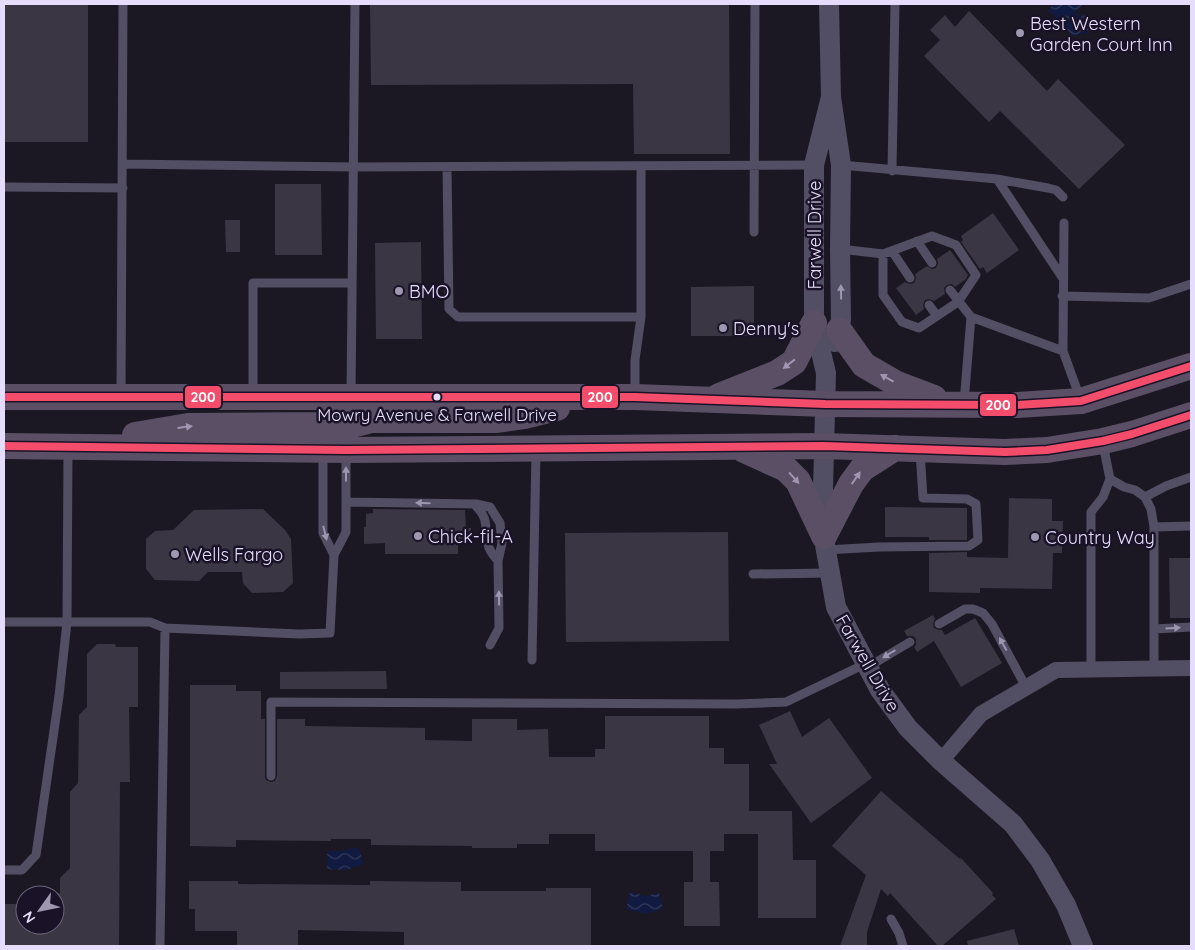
<svg xmlns="http://www.w3.org/2000/svg" width="1195" height="950" font-family="Quicksand,sans-serif">
  <style>
    .water { fill: url(#water-waves) }
    .building { fill: #3b3644 }
    .lines { fill: none; stroke-linecap: round; stroke-linejoin: round }
    .service { stroke: #524e63; stroke-width: 9 }
    .minor { stroke: #524e63; stroke-width: 16 }
    .tertiary { stroke: #524e63; stroke-width: 20 }
    .primary { stroke: #5b4f66; stroke-width: 26 }
    .bus-1-casing { stroke: #1a1328; stroke-width: 11 }
    .bus-1 { stroke: #f44d6c; stroke-width: 8 }
    .oneway { fill: #9c96b0 }
    .oneway2 { fill: #a096b1 }
    .poi-dot { fill: #9f98b0; stroke: #1a1328; stroke-width: 2 }
    .bus-dot { fill: #e6ddfc; stroke: #1a1328; stroke-width: 2 }
    .labels { text-anchor: middle; dominant-baseline: central; stroke-width: 5; stroke-linejoin: round; paint-order: stroke }
    .bus-label { font-size: 17px; fill: #e6ddfc; stroke: #1a1328 }
    .poi-label { font-size: 18px; fill: #e6ddfc; stroke: #1a1328; text-anchor: start }
    .street-label { font-size: 18px; fill: #e6ddfc; stroke: #1a1328 }
    .line-badge { stroke: #1a1328; stroke-width: 2 }
    .badge-label { font-size: 14px; text-anchor: middle; font-weight: bold; fill: #fff }
  </style>
  <defs>
    <pattern id="water-waves" width="16" height="10" patternUnits="userSpaceOnUse" patternTransform="scale(1.25)"><rect width="16" height="10" fill="#111a40"/><path d="M0 5q4-4 8 0t8 0" fill="none" stroke="#343b5c"/></pattern>
  </defs>
  <rect width="100%" height="100%" fill="#1b1823"/>
  <path class="water" d="M 1054,4 L 1083,4 L 1075,12 L 1079,16 L 1085,15 L 1089,33 L 1073,36 L 1048,10 Z
    M 358,847 L 364,864 L 346,870 L 327,869 L 327,851 L 343,851 Z
    M 630,892 L 646,896 L 659,893 L 663,909 L 645,914 L 626,909 Z"/>
  <path class="building" d="M 4,4 L 88,4 L 88,142 L 4,142 Z
    M 370,4 L 729,4 L 730,154 L 634,154 L 633,84 L 371,85 Z
    M 969,11 L 1047,91 L 1058,79 L 1125,145 L 1079,189 L 1000,111 L 989,122 L 924,56 L 940,40 L 930,30 L 945,15 L 955,27 Z
    M 275,184 L 321,184 L 322,255 L 275,255 Z
    M 993,213 L 1019,250 L 987,273 L 983,267 L 980,269 L 961,242 L 963,240 L 961,236 Z
    M 225,220 L 240,220 L 240,252 L 226,252 Z
    M 421,242 L 422,339 L 376,339 L 375,243 Z
    M 950,250 L 968,275 L 966,279 L 955,287 L 952,284 L 947,285 L 944,288 L 945,294 L 934,301 L 929,299 L 925,300 L 923,305 L 924,309 L 916,315 L 896,288 L 905,282 L 910,284 L 914,283 L 916,278 L 915,274 L 927,266 L 932,269 L 936,268 L 938,263 L 937,259 Z
    M 754,286 L 754,336 L 691,336 L 691,287 Z
    M 1009,498 L 1052,499 L 1052,521 L 1063,521 L 1062,553 L 1053,553 L 1052,589 L 980,588 L 980,593 L 929,592 L 929,553 L 967,552 L 967,557 L 1008,558 Z
    M 885,507 L 967,508 L 967,540 L 929,540 L 929,537 L 885,537 Z
    M 263,509 L 285,530 L 291,539 L 293,583 L 283,592 L 252,593 L 243,583 L 242,572 L 208,572 L 199,581 L 155,580 L 146,569 L 146,539 L 155,531 L 173,530 L 194,510 Z
    M 373,509 L 465,510 L 466,528 L 471,528 L 471,543 L 458,543 L 458,554 L 385,554 L 385,543 L 364,544 L 364,527 L 366,527 L 366,514 L 373,513 Z
    M 728,532 L 729,641 L 566,642 L 565,533 Z
    M 1169,558 L 1191,558 L 1191,618 L 1170,618 Z
    M 933,615 L 935,619 L 933,624 L 934,628 L 939,630 L 942,630 L 945,635 L 938,639 L 975,618 L 1002,663 L 961,687 L 934,641 L 917,652 L 914,647 L 916,645 L 916,639 L 913,636 L 907,636 L 904,631 Z
    M 97,644 L 115,644 L 116,647 L 138,647 L 138,707 L 129,707 L 130,782 L 120,782 L 119,946 L 4,946 L 4,904 L 25,904 L 25,925 L 55,925 L 55,894 L 60,893 L 60,878 L 70,868 L 70,792 L 78,783 L 79,715 L 87,707 L 87,654 Z
    M 386,671 L 387,689 L 280,689 L 280,672 Z
    M 190,685 L 236,685 L 236,691 L 261,691 L 261,719 L 265,719 L 265,776 L 266,780 L 271,782 L 275,781 L 277,776 L 277,719 L 305,719 L 305,726 L 425,728 L 425,740 L 472,741 L 472,719 L 517,719 L 517,730 L 548,729 L 549,757 L 595,757 L 595,749 L 605,749 L 605,716 L 709,716 L 709,748 L 724,748 L 724,764 L 749,764 L 749,811 L 792,811 L 793,860 L 816,860 L 816,918 L 758,918 L 758,834 L 724,834 L 724,851 L 710,851 L 710,882 L 719,882 L 720,926 L 684,926 L 684,882 L 693,882 L 693,851 L 595,851 L 595,834 L 549,834 L 549,844 L 517,844 L 517,848 L 472,848 L 472,846 L 371,845 L 371,839 L 331,839 L 331,841 L 236,840 L 236,847 L 190,846 Z
    M 790,711 L 802,737 L 829,718 L 872,778 L 811,823 L 769,764 L 777,764 L 759,725 Z
    M 881,791 L 954,854 L 960,859 L 961,858 L 993,893 L 992,895 L 996,899 L 942,946 L 938,946 L 890,893 L 888,896 L 881,889 L 867,932 L 867,946 L 840,946 L 866,875 L 832,846 Z
    M 189,881 L 238,881 L 238,884 L 370,885 L 370,881 L 461,882 L 461,891 L 546,891 L 546,888 L 591,888 L 591,946 L 404,946 L 404,932 L 298,930 L 298,946 L 237,946 L 237,931 L 195,931 L 195,909 L 189,909 Z
    M 1014,929 L 1019,946 L 968,946 L 967,941 Z"/>
  <g class="lines">
    <path class="service" d="M 123,164 L 354,167 L 814,165
      M 841,165 L 997,179 L 1048,188 L 1056,190 L 1063,197
      M 447,167 L 449,309 L 458,317 L 641,317 L 641,166
      M 892,171 L 895,4
      M 997,179 L 1062,277
      M 4,187 L 123,188
      M 1064,223 L 1063,351 L 1080,398
      M 754,232 L 755,4
      M 917,241 L 932,263
      M 840,249 L 883,254 L 883,295 L 902,322 L 919,328 L 958,302 L 976,275 L 956,245 L 932,236 L 883,254
      M 892,251 L 910,278
      M 950,290 L 971,317 L 1063,351
      M 1062,296 L 1149,298 L 1191,284
      M 929,305 L 937,316
      M 635,394 L 635,360 L 641,317
      M 253,395 L 253,283 L 352,283
      M 121,396 L 123,4
      M 351,396 L 355,4
      M 964,403 L 971,317
      M 323,452 L 323,533 L 334,555
      M 1110,479 L 1124,487 L 1135,490 L 1145,497 L 1151,509 L 1154,527 L 1154,669
      M 1145,497 L 1166,486 L 1191,477
      M 346,502 L 476,504 L 490,507 L 500,523 L 502,543 L 498,561 L 499,628 L 490,645
      M 474,504 C 491,521 483,525 488,544 C 489,551 494,556 498,561
      M 1154,527 L 1191,526
      M 826,550 L 879,547 L 969,546 L 978,540 L 976,504 L 967,499 L 923,498 L 920,451
      M 753,574 L 830,573
      M 4,622 L 150,622 L 165,628 L 299,634 L 330,633 L 334,555 L 346,532 L 346,452
      M 939,624 L 965,609 L 973,609 L 983,613 L 992,624 L 1026,687
      M 1154,629 L 1191,627
      M 532,660 L 536,451
      M 868,667 L 910,642
      M 1091,669 L 1091,512 L 1103,497 L 1110,479 L 1103,444
      M 271,776 L 271,702 L 736,704 L 786,702 L 865,664
      M 4,870 L 22,870 L 36,855 L 59,696 L 67,622 L 68,449
      M 891,919 L 899,933 L 903,946
      M 160,946 L 165,628"/>
    <path class="minor" d="M 941,761 L 981,714 L 1056,670 L 1191,668"/>
    <path class="tertiary" d="M 829,4 L 831,97 L 841,165 L 840,249 L 841,320 L 835,342
      M 831,97 L 814,165 L 814,323 L 826,373 L 822,528 L 836,607 L 880,690 L 908,728 L 941,761 L 1013,824 L 1040,860 L 1066,905 L 1083,946"/>
    <path class="primary" d="M 839,330 L 864,365 L 897,384 L 934,398
      M 719,396 L 777,373 L 794,362 L 814,323
      M 4,397 L 635,397 L 825,404 L 1017,405 L 1081,401 L 1191,366
      M 135,435 L 188,426 L 321,425 C 336,420 346,413 351,398
      M 326,438 L 352,425 L 372,420 L 497,420 L 525,416 L 557,408
      M 4,446 L 346,450 L 824,446 L 1005,452 L 1047,450 L 1103,441 L 1132,434 L 1191,415
      M 744,450 L 786,469 L 798,481 L 824,536
      M 824,536 L 851,484 L 862,469 L 895,448"/>
    <defs>
      <path id="bus-1" d="M 4,397 L 635,397 L 825,404 L 1017,405 L 1081,401 L 1191,366
        M 4,446 L 346,450 L 824,446 L 1005,452 L 1047,450 L 1103,441 L 1132,434 L 1191,415"/>
    </defs>
    <use href="#bus-1" class="bus-1-casing"/>
    <use href="#bus-1" class="bus-1"/>
  </g>
  <defs><path id="oneway-solid" d="M-6-.8H1V-3.2L6.5 0L1 3.2V.8H-6Z" transform="scale(1.25)"/></defs>
  <g class="oneway">
    <use href="#oneway-solid" transform="translate(841 292) rotate(-91)"/>
    <use href="#oneway-solid" transform="translate(346 474) rotate(-90)"/>
    <use href="#oneway-solid" transform="translate(423 503) rotate(-179)"/>
    <use href="#oneway-solid" transform="translate(325 533) rotate(76)"/>
    <use href="#oneway-solid" transform="translate(499 598) rotate(-91)"/>
    <use href="#oneway-solid" transform="translate(1173 628) rotate(-4)"/>
    <use href="#oneway-solid" transform="translate(1003 644) rotate(-119)"/>
    <use href="#oneway-solid" transform="translate(889 654) rotate(149)"/>
  </g>
  <g class="oneway2">
    <use href="#oneway-solid" transform="translate(789 364) rotate(142)"/>
    <use href="#oneway-solid" transform="translate(887 378) rotate(-151)"/>
    <use href="#oneway-solid" transform="translate(185 427) rotate(-7)"/>
    <use href="#oneway-solid" transform="translate(794 478) rotate(48)"/>
    <use href="#oneway-solid" transform="translate(856 478) rotate(-55)"/>
  </g>
  <g class="poi-dot">
    <circle cx="1020" cy="33" r="5"/>
    <circle cx="399" cy="291" r="5"/>
    <circle cx="723" cy="328" r="5"/>
    <circle cx="418" cy="536" r="5"/>
    <circle cx="1035" cy="537" r="5"/>
    <circle cx="175" cy="554" r="5"/>
  </g>
  <circle class="bus-dot" cx="437" cy="397" r="4.5"/>
  <g class="labels">
    <g class="bus-label">
      <text x="437" y="414">Mowry Avenue &amp; Farwell Drive</text>
    </g>
    <g class="poi-label">
      <text x="1030" y="23">Best Western<tspan x="1030" dy="21">Garden Court Inn</tspan></text>
      <text x="409" y="291">BMO</text>
      <text x="733" y="328">Denny's</text>
      <text x="428" y="536">Chick-fil-A</text>
      <text x="1045" y="537">Country Way</text>
      <text x="185" y="554">Wells Fargo</text>
    </g>
    <g class="street-label">
      <text transform="translate(814 235) rotate(-90)">Farwell Drive</text>
      <text transform="translate(868 663) rotate(60)">Farwell Drive</text>
    </g>
  </g>
  <g class="line-badge">
    <rect x="184" y="385" width="38" height="24" rx="5" fill="#f44d6c"/>
    <rect x="581" y="385" width="38" height="24" rx="5" fill="#f44d6c"/>
    <rect x="979" y="393" width="38" height="24" rx="5" fill="#f44d6c"/>
  </g>
  <g class="badge-label">
    <text x="203" y="402">200</text>
    <text x="600" y="402">200</text>
    <text x="998" y="410">200</text>
  </g>
  <rect width="1195" height="950" fill="none" stroke="#e6ddfc" stroke-width="10"/>
  <g transform="translate(40 910) rotate(237)"><circle r="24" fill="#1a1328" stroke="#6c647d"/>
  <path d="M0-4L9 19L0 12L-9 19Z" fill="#9f98b0"/>
  <text y="-8" font-size="14" font-weight="bold" text-anchor="middle" fill="#e6ddfc">N</text>
  </g>
</svg>
